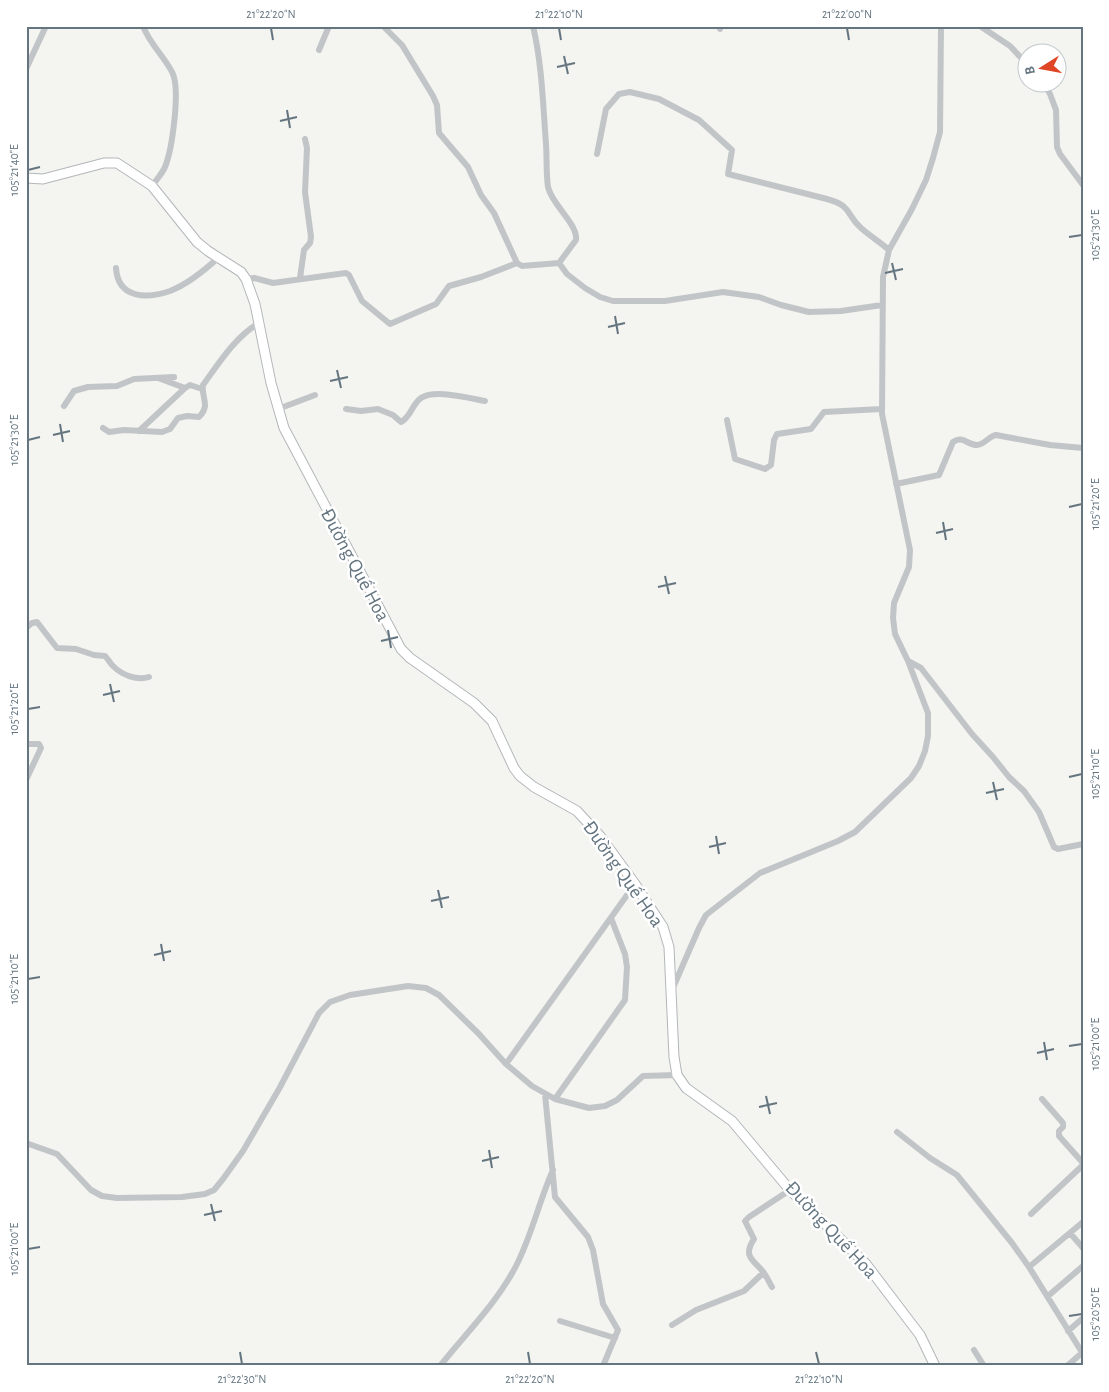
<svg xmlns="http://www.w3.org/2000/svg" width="1109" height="1392" font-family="'Alegreya Sans',sans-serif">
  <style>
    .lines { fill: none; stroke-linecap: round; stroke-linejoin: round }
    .secondary-casing { stroke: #b2b7ba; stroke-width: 11 }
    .street { stroke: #c2c5c8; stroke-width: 6 }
    .secondary { stroke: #fff; stroke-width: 9 }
    .ticks { fill: none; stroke: #647580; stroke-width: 2 }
    .labels { text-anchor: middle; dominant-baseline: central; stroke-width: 5; stroke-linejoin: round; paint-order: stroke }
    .street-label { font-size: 20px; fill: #647580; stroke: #fff }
    .neatline { fill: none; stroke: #647580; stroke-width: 2 }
    .ticks-label { font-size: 12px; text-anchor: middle; fill: #647580 }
  </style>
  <rect width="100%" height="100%" fill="#f4f4f0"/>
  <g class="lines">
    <defs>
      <path id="secondary" d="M 26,178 L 43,179 L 104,163 L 117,163 L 152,186 L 197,242 L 208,251 L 241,272 L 246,279 L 255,304 L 271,383 L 284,428 L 401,649 L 410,658 L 474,703 L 492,721 L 514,768 L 520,776 L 534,787 L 577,811 L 600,836 L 635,884 L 663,927 L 669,947 L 674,1057 L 677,1075 L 686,1088 L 732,1121 L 790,1190 L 866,1264 L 920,1335 L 935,1366"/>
    </defs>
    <use href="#secondary" class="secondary-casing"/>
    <path class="street" d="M 143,26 C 149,43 164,56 172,72 C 181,88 172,150 165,167 C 162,174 156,180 152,186
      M 383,26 L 402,45 L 433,96 L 437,105 L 439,133 L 468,167 L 481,195 L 494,213 L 517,263 L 522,266 L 559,263 L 567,274 L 585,288 L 600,297 L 613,301 L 665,301 L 723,292 L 759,297 L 781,305 L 809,312 L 841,311 L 882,305
      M 533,26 C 542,64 543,105 546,144 C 547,158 546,173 548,187 C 552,205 578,224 576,240 L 559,263
      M 980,26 L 1010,46 L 1026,63
      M 720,29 L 721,26
      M 319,50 L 329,26
      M 26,69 L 46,26
      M 1043,82 L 1050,94 L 1056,110 L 1057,147 L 1060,154 L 1083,185
      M 597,154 L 606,109 L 619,94 L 630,92 L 659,99 L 699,120 L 732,150 L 728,174 L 827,199 C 853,206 845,214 861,228 C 870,236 880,242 889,250
      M 116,268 C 118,299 147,299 170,291 C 188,284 205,270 219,257
      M 300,278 L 304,250 L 310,243 L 311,237 L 305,192 L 307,148 L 305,139
      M 246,279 L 254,278 L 273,283 L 346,273 L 349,275 L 362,301 L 390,324 L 436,304 L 449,286 L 481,277 L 517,263
      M 158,378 L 185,388
      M 64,406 L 74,391 L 88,387 L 117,386 L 134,379 L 174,377
      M 278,409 L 315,395
      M 346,409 L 361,411 L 378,409 L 393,415 L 401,422 C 411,417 412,404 421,398 C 435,389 469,398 485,401
      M 727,420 L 735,459 L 765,469 L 771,465 L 774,440 L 777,434 L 811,429 L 824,412 L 882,409
      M 103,428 L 109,432 L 124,430 L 162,432 L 170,429 L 178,418 L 187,416 L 199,417 C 211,405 201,398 203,385 C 219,363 235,337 259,323
      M 139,431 L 185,388 L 190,385 L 202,389
      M 896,484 L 939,475 L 953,442 C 963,435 967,445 977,445 C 984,445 989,436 996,435 L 1050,445 L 1083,448
      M 26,628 L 32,623 L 37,622 L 57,648 L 76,649 L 94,655 L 105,656 C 108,659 110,663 113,666 C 122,675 137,681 149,677
      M 908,661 L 921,668 L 972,734 L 993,757 L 1009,777 L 1024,791 L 1039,812 L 1054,847 L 1058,849 L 1083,844
      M 26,744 L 39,744 L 41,748 L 26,780
      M 672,990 L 699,928 L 706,915 L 760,873 L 838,841 L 855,832 L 911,778 L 919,766 L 925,751 L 928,736 L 928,713 L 908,661 L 895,634 L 893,618 L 894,603 L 909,567 L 910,550 L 882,414 L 883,277 L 889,250 L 912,209 L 926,180 L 933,158 L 940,132 L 941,26
      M 506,1064 L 635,884
      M 545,1094 L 555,1197 L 588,1237 L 593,1250 L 603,1304 L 618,1330 L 603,1366
      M 555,1099 L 625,1000 L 627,967 L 625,954 L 611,918
      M 1042,1099 L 1063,1123 L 1063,1127 L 1059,1131 L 1059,1136 L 1083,1163
      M 897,1132 L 930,1158 L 957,1175 L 1012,1243 L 1029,1267 L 1083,1354
      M 26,1143 L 57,1154 L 91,1190 L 102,1196 L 117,1198 L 182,1197 L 205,1194 L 214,1190 L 223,1179 L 243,1151 L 279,1089 L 319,1013 L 330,1002 L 350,995 L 408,986 L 426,988 L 439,995 L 478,1033 L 506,1064 L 532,1086 L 555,1099 L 589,1108 L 605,1106 L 617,1100 L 643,1076 L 677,1075
      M 1031,1214 L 1083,1165
      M 1070,1233 L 1083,1248
      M 1029,1267 L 1083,1222
      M 772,1287 C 769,1282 767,1277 764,1273 C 754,1260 742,1257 754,1239 L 745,1221 L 749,1217 L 790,1190
      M 1048,1296 L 1083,1266
      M 560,1321 L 615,1338
      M 672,1325 L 696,1310 L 744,1291 L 763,1273
      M 1068,1331 L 1083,1318
      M 974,1350 L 984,1366
      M 440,1366 C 466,1333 497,1303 516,1266 C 532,1235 539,1201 553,1170
      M 1067,1366 L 1083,1352"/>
    <use href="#secondary" class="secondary"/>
  </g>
  <path class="ticks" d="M 271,28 L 273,40M 559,28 L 561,40M 847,28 L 849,40M 564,56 L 568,74M 557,67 L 575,63M 287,110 L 290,128M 280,121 L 297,117M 28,170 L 40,167M 1069,237 L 1082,235M 892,263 L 896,280M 885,273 L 903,269M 615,316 L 618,334M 608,327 L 625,323M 337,370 L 341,388M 330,381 L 348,377M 60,424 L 63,442M 53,435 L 70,431M 28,440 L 40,437M 1069,507 L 1082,504M 943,522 L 946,540M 936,533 L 953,529M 665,576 L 669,594M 658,587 L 676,583M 388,630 L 391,648M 381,641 L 398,637M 110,684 L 114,702M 103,695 L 120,691M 28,709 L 40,707M 1069,777 L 1082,774M 993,782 L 997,800M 986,793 L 1004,789M 716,836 L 719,854M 709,847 L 726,843M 438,890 L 442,908M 431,901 L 449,897M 161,944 L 164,961M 154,955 L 171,951M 28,979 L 40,977M 1044,1042 L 1047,1060M 1069,1046 L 1082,1044M 1037,1053 L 1054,1049M 766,1096 L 770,1114M 759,1107 L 777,1103M 489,1150 L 492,1168M 482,1161 L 499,1157M 211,1204 L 215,1221M 204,1215 L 222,1211M 28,1249 L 40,1247M 1069,1316 L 1082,1314M 240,1352 L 242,1364M 528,1352 L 530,1364M 816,1352 L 819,1364"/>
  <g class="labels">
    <g class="street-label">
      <text transform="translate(355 565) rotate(62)">Đường Quế Hoa</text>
      <text transform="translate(623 874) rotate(55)">Đường Quế Hoa</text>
      <text transform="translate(831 1230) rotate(47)">Đường Quế Hoa</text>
    </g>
  </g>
  <rect width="1109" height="1392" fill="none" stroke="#ffffff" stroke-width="55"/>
  <g transform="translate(1042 68) rotate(259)"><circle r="24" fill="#ffffff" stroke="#c1c8cc"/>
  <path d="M0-4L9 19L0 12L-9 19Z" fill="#de4626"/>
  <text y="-8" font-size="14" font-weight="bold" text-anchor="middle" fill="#647580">B</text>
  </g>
  <rect x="28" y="28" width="1054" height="1336" class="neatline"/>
  <g class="ticks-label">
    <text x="271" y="18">21°22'20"N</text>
    <text x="559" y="18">21°22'10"N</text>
    <text x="847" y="18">21°22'00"N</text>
    <text transform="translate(14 170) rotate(-90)" y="4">105°21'40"E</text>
    <text transform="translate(1095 235) rotate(-90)" y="4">105°21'30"E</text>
    <text transform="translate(14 440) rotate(-90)" y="4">105°21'30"E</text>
    <text transform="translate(1095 504) rotate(-90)" y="4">105°21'20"E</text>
    <text transform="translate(14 709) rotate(-90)" y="4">105°21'20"E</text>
    <text transform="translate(1095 774) rotate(-90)" y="4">105°21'10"E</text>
    <text transform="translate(14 979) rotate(-90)" y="4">105°21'10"E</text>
    <text transform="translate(1095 1044) rotate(-90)" y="4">105°21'00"E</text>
    <text transform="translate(14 1249) rotate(-90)" y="4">105°21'00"E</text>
    <text transform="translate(1095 1314) rotate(-90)" y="4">105°20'50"E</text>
    <text x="242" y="1383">21°22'30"N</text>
    <text x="530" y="1383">21°22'20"N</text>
    <text x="819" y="1383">21°22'10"N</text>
  </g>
</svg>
